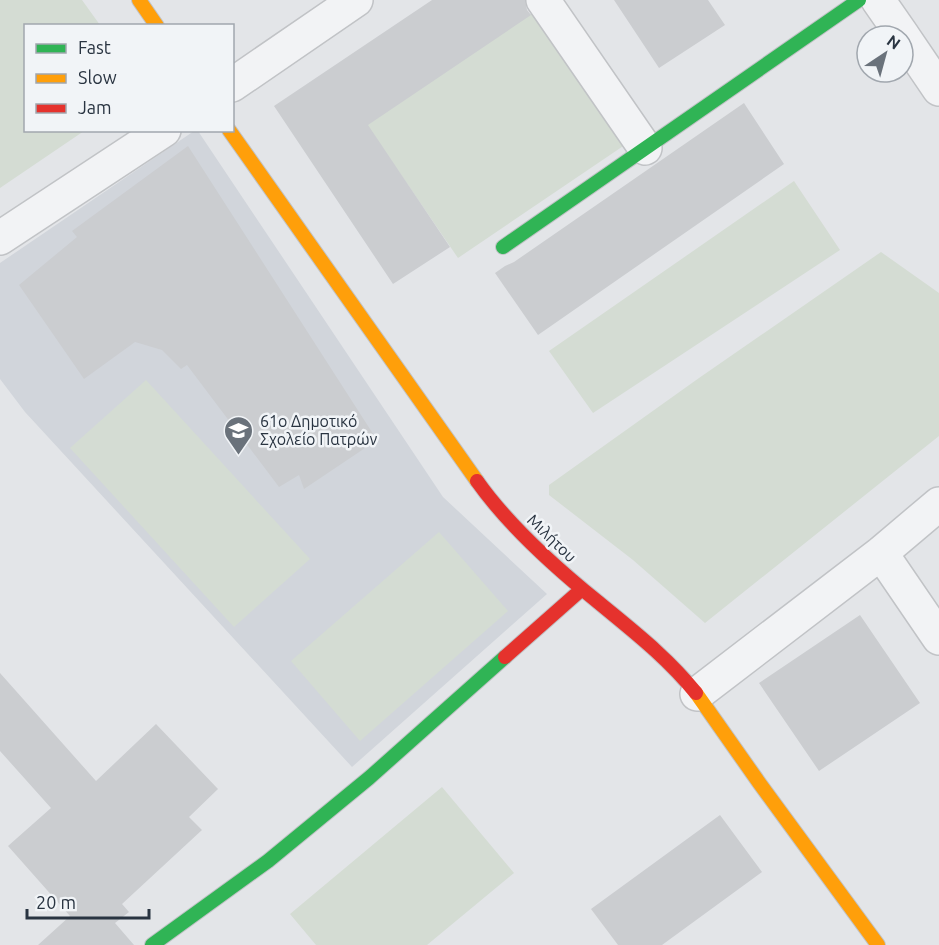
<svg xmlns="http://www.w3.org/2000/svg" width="939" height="945" font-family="Ubuntu,sans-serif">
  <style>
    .built { fill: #d1d5db }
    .green { fill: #d4dcd3 }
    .building { fill: #cbcdd0 }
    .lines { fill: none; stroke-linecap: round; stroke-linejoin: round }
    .street-casing { stroke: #c1c3c6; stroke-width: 36 }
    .fast-casing { stroke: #c1c3c6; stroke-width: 16 }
    .slow-casing { stroke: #c1c3c6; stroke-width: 16 }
    .jam-casing { stroke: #c1c3c6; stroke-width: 16 }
    .street { stroke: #f2f3f5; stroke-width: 33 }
    .fast { stroke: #30b455; stroke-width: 14 }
    .slow { stroke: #ff9f0a; stroke-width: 14 }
    .jam { stroke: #e5322d; stroke-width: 14 }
    .labels { text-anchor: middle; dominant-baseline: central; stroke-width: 5; stroke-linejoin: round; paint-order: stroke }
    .poi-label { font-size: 16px; fill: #293441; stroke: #f1f4f7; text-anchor: start }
    .street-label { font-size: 16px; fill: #293441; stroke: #f1f4f7 }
  </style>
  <rect width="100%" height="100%" fill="#e3e5e8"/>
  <path class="built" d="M 194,131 L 198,131 L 443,497 L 547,594 L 352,767 L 25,412 L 0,379 L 0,263 Z"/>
  <path class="green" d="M 0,0 L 82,0 L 100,25 L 26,26 L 26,130 L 84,131 L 0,188 Z
    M 550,1 L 641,134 L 458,258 L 367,125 Z
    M 794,181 L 840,250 L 593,413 L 549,351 Z
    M 881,252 L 939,293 L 939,436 L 705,623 L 633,560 L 549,495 L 549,485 L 699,378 Z
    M 146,380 L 310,559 L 234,627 L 70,448 Z
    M 439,532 L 508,611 L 360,741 L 291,661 Z
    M 442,787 L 514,873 L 427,945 L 316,945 L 290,914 Z"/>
  <path class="building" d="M 432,0 L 525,0 L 527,10 L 531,15 L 368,125 L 450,247 L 393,284 L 274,106 Z
    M 614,0 L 708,0 L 725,25 L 659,68 Z
    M 744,103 L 784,164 L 538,335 L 495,273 L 505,266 L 514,262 Z
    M 188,146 L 377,440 L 304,489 L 299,475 L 279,487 L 187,365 L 181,369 L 162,350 L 135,342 L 84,379 L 19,285 L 77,237 L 72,231 Z
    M 860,615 L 920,703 L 819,771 L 759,683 Z
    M 0,673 L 96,781 L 156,724 L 218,789 L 189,817 L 202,830 L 122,904 L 129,912 L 115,923 L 134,945 L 38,945 L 70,916 L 8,846 L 51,808 L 0,751 Z
    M 720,815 L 762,872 L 662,945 L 618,945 L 591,909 Z"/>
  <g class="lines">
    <defs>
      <path id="street" d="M 543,0 L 645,148
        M 878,0 L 903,36
        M 903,36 L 939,89
        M 232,85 L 356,0
        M 0,238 L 164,130
        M 881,553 L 939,638
        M 697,694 L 881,553 L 939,504"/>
      <path id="fast" d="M 503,247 L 859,0
        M 152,945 L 268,861 L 369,778 L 505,657"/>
      <path id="slow" d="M 139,0 L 157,26
        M 229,130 L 477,481
        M 696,693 L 760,784 L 878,945"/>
      <path id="jam" d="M 477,481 C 508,525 556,568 598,602 C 633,631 667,657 696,693
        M 505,657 L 582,589"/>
    </defs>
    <use href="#street" class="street-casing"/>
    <use href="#fast" class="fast-casing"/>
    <use href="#slow" class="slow-casing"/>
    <use href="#jam" class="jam-casing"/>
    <use href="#street" class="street"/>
    <use href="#fast" class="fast"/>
    <use href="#slow" class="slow"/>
    <use href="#jam" class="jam"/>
  </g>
  <defs>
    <symbol id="school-pin" viewBox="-11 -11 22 30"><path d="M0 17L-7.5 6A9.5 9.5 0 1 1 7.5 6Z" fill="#6a727b" stroke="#f1f4f7"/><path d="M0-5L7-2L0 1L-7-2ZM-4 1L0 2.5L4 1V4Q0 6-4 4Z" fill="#fff"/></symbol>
  </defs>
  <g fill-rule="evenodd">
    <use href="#school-pin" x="222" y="414" width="33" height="45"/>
  </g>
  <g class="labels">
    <g class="poi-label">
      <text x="260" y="421">61ο Δημοτικό<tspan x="260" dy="18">Σχολείο Πατρών</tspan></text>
    </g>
    <g class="street-label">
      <text transform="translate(552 538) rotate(44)">Μιλήτου</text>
    </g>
  </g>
  <rect x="24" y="24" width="210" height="108" fill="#f1f4f7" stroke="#a1a7ae" stroke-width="1.5"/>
  <rect x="36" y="44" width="30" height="9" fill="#30b455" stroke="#a1a7ae" stroke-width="1.5"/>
  <text x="78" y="54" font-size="18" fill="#293441">Fast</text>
  <rect x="36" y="74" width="30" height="9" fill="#ff9f0a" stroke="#a1a7ae" stroke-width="1.5"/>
  <text x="78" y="84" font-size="18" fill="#293441">Slow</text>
  <rect x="36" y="104" width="30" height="9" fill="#e5322d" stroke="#a1a7ae" stroke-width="1.5"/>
  <text x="78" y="114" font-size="18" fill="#293441">Jam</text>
  <g transform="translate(885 54) rotate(36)"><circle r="28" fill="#f1f4f7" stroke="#a1a7ae" stroke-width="1.5"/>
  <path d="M0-4.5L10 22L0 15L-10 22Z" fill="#6a727b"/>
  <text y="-9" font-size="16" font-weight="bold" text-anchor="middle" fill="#293441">N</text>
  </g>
  <path d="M27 909v9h122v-9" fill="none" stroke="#293441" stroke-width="3"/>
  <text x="36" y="909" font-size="18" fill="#293441" stroke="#f1f4f7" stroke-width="4.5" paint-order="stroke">20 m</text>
</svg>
